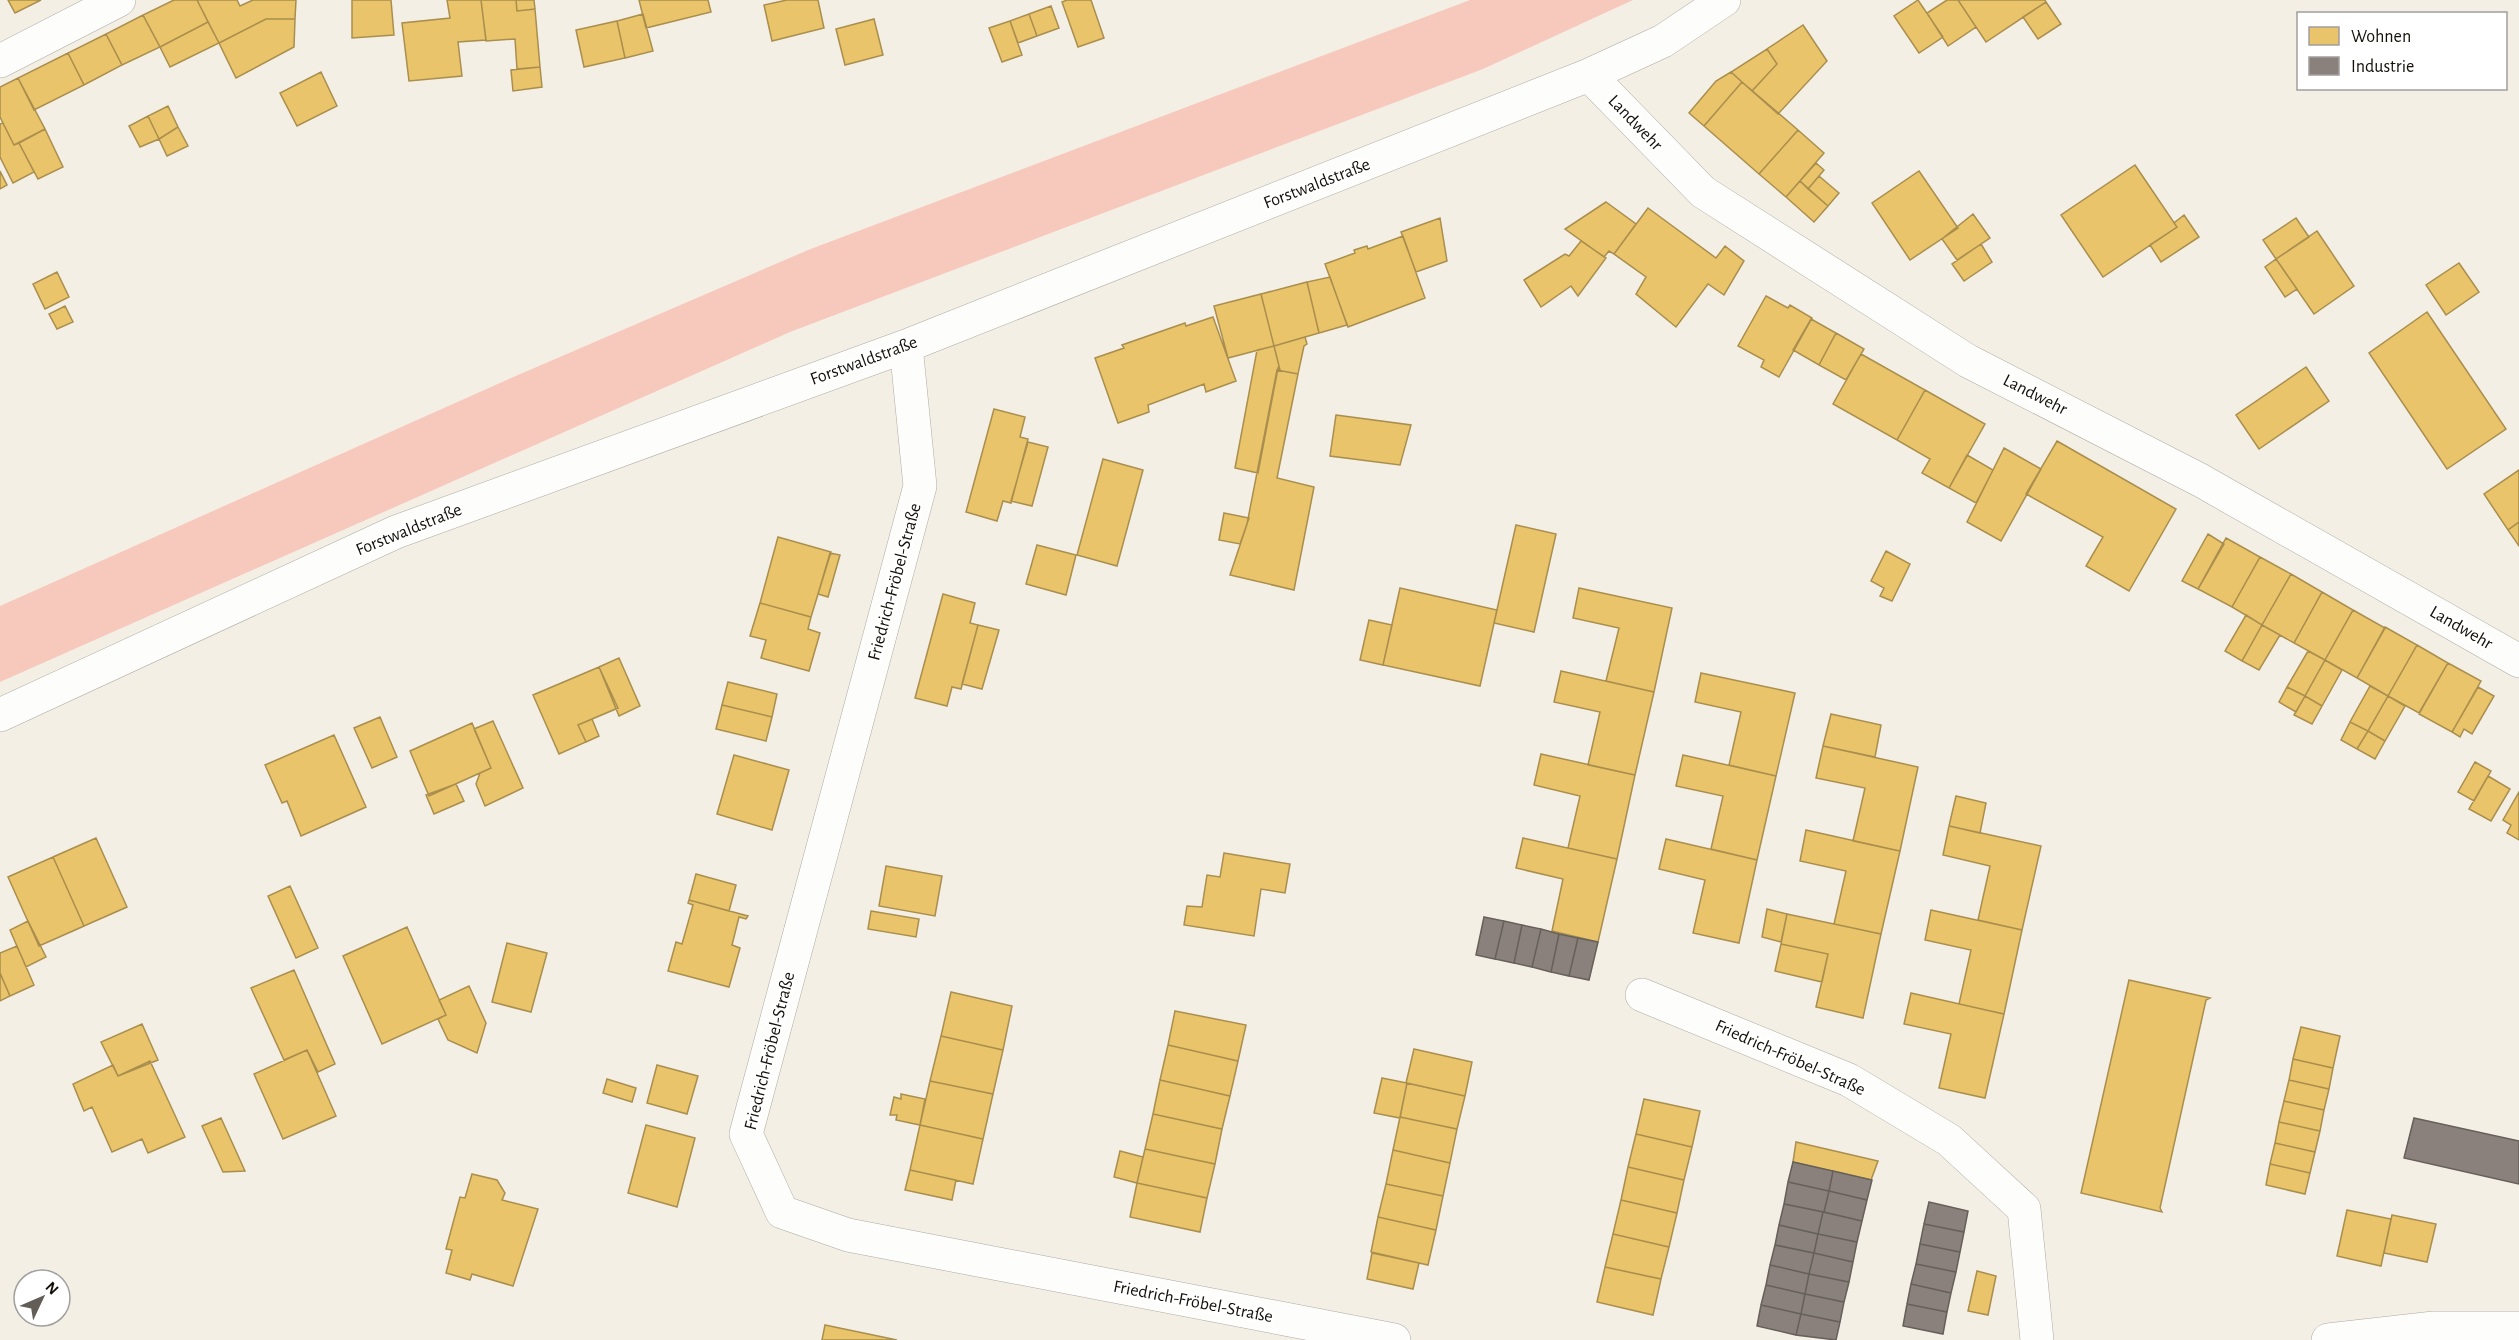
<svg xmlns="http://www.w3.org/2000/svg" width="2519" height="1340" font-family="'Alegreya Sans',sans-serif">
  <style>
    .green { fill: #f7c9bd }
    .homes { fill: #e9c46a; stroke: #a98e4d; stroke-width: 1.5 }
    .industry { fill: #8a817c; stroke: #665f5a; stroke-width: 1.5 }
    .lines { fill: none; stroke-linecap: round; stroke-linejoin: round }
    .minor-casing { stroke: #aeaaa2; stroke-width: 34 }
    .minor { stroke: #fdfdfb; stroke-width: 33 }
    .labels { text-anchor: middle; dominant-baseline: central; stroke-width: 6; stroke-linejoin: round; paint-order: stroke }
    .street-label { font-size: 18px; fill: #13100a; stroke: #fff }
  </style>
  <rect width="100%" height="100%" fill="#f4efe5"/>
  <path class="green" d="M 1470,0 L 1633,0 L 1483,69 L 790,332 L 0,682 L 0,606 L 511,378 L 808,250 Z"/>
  <path class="homes" d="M 8,0 L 41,0 L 15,13 Z
    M 174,0 L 197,0 L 208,22 L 160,47 L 143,15 Z
    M 197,0 L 237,0 L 240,6 L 253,0 L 296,0 L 295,19 L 266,19 L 219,43 Z
    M 352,0 L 391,0 L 394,35 L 352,38 Z
    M 447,0 L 481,0 L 486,40 L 458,42 L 462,76 L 409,81 L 402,23 L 450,18 Z
    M 481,0 L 516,0 L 517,11 L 535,9 L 540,67 L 517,69 L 515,39 L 486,41 Z
    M 516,0 L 534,0 L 535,9 L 517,11 Z
    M 639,0 L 708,0 L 711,12 L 646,28 Z
    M 787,0 L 818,0 L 824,28 L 772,41 L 764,5 Z
    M 1067,0 L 1091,0 L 1104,38 L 1078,47 L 1062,2 Z
    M 1918,0 L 1943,37 L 1919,53 L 1894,16 Z
    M 1947,0 L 1958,0 L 1976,27 L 1948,46 L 1927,13 Z
    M 1958,0 L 2045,0 L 2046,2 L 1986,42 Z
    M 2046,2 L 2061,24 L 2038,39 L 2023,17 Z
    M 1051,6 L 1059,28 L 1037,36 L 1029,14 Z
    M 643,14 L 653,51 L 625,58 L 617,21 Z
    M 1029,14 L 1037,36 L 1018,43 L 1010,21 Z
    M 143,15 L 160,47 L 122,65 L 106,34 Z
    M 266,19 L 295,19 L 294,47 L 236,78 L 219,43 Z
    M 874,19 L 883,55 L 845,65 L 836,29 Z
    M 617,21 L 625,58 L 584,67 L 576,30 Z
    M 1010,21 L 1022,55 L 1002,62 L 989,28 Z
    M 208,22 L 219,43 L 170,67 L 160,47 Z
    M 1803,25 L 1827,61 L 1778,114 L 1752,91 L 1777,64 L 1767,49 Z
    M 106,34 L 122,65 L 84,85 L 68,53 Z
    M 1767,49 L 1777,64 L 1752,91 L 1731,72 Z
    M 68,53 L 84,85 L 34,110 L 18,78 Z
    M 540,67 L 542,87 L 513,91 L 511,70 Z
    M 321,72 L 337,106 L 297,126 L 280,93 Z
    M 1731,72 L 1742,82 L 1704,126 L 1689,113 L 1716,81 Z
    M 18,78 L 45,129 L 14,145 L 0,117 L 0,87 Z
    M 1742,82 L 1798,130 L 1759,174 L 1704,126 Z
    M 168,106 L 178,127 L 159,139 L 148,116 Z
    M 148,116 L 159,139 L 140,147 L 129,126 Z
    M 3,123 L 14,145 L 19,143 L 34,172 L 13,183 L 0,157 L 0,124 Z
    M 178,127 L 188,146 L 167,156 L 159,139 Z
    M 45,129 L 63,167 L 38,179 L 19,143 Z
    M 1798,130 L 1824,153 L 1786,197 L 1759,174 Z
    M 1816,163 L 1824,170 L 1808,189 L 1800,181 Z
    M 2135,165 L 2177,227 L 2103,277 L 2061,215 Z
    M 0,171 L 7,185 L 0,189 Z
    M 1919,171 L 1958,228 L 1910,260 L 1872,203 Z
    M 1819,176 L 1839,193 L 1828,206 L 1808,189 Z
    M 1800,181 L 1828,206 L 1814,222 L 1786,197 Z
    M 1606,202 L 1636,224 L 1614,254 L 1609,251 L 1604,257 L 1565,229 Z
    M 1648,208 L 1716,258 L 1725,246 L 1744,261 L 1724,295 L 1708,284 L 1676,327 L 1636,294 L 1646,277 L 1614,254 Z
    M 1973,214 L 1990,238 L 1957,260 L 1942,239 Z
    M 2184,215 L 2199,237 L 2161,262 L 2150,245 L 2177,227 L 2174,223 Z
    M 1440,218 L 1447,261 L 1416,272 L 1401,232 Z
    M 2296,218 L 2309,237 L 2276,259 L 2263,240 Z
    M 2317,231 L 2354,286 L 2314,314 L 2276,259 Z
    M 1403,236 L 1425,298 L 1348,327 L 1325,264 L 1355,253 L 1354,250 L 1367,246 L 1368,249 Z
    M 1581,241 L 1606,258 L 1578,296 L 1571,286 L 1541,307 L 1524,280 L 1565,254 L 1569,256 Z
    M 1981,244 L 1992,262 L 1964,281 L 1952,264 Z
    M 2276,259 L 2297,289 L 2285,297 L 2265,267 Z
    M 2459,263 L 2479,292 L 2446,315 L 2426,285 Z
    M 57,272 L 69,297 L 45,309 L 33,284 Z
    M 1330,277 L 1347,325 L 1319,333 L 1307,282 Z
    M 1307,282 L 1319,333 L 1274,346 L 1261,294 Z
    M 1261,294 L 1274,346 L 1228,358 L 1214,306 Z
    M 1766,296 L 1788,308 L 1790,305 L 1812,318 L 1779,377 L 1761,367 L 1764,360 L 1738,346 Z
    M 65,306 L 73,322 L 57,329 L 49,314 Z
    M 2427,312 L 2506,429 L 2447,469 L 2369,353 Z
    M 1213,317 L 1236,381 L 1206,392 L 1204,384 L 1148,405 L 1149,412 L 1118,423 L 1095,358 L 1124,348 L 1122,345 L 1185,323 L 1186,326 Z
    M 1811,319 L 1836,333 L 1819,365 L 1793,350 Z
    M 1836,333 L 1864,349 L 1846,380 L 1819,365 Z
    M 1305,337 L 1307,344 L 1304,346 L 1298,374 L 1277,370 L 1280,370 L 1274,346 Z
    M 1274,346 L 1280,370 L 1278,368 L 1258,473 L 1235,468 L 1257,350 Z
    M 1861,354 L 1925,390 L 1897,440 L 1833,404 Z
    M 2306,367 L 2329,401 L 2259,449 L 2236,415 Z
    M 1277,370 L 1298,374 L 1277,478 L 1314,487 L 1294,590 L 1230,575 L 1247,524 Z
    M 1925,390 L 1985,424 L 1949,488 L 1922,473 L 1930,459 L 1897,440 Z
    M 994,409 L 1025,417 L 1020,437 L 1028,439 L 1011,503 L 1003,501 L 997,521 L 966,512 Z
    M 1336,415 L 1411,425 L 1400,465 L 1330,456 Z
    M 2057,441 L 2176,509 L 2129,591 L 2086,566 L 2103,537 L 2026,494 Z
    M 1028,442 L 1048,447 L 1032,506 L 1011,501 Z
    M 2004,448 L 2041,469 L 2001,541 L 1967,522 Z
    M 1967,455 L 1993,470 L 1976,503 L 1949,488 Z
    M 1103,459 L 1143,470 L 1117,566 L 1077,555 Z
    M 2519,470 L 2519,522 L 2508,530 L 2484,494 Z
    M 1224,513 L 1249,518 L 1240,544 L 1219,540 Z
    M 2519,522 L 2519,546 L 2508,530 Z
    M 1516,525 L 1556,534 L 1534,632 L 1494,623 Z
    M 2208,534 L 2224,544 L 2198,589 L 2200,590 L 2182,581 Z
    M 778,537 L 831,552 L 811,617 L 760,603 Z
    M 2226,538 L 2260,557 L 2232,607 L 2198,589 Z
    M 1037,545 L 1076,555 L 1066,595 L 1026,584 Z
    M 1886,551 L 1910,564 L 1892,601 L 1880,596 L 1884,588 L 1871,581 Z
    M 830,553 L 840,555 L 828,597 L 818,594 Z
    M 2260,557 L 2291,574 L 2262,625 L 2232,607 Z
    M 2291,574 L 2322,592 L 2294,643 L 2262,625 Z
    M 1400,588 L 1497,610 L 1480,686 L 1383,665 Z
    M 1579,588 L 1672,608 L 1654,692 L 1606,681 L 1619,628 L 1573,618 Z
    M 2322,592 L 2353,610 L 2325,660 L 2294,643 Z
    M 943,594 L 975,603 L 970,623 L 978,625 L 961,689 L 952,687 L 947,706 L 915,698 Z
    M 760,603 L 811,617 L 808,629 L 820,633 L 809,671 L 761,658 L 766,640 L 750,636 Z
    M 2353,610 L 2385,628 L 2357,678 L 2325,660 Z
    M 2246,615 L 2262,625 L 2242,661 L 2225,651 Z
    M 1369,620 L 1392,625 L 1383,665 L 1360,660 Z
    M 978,625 L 999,630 L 982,689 L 962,684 Z
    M 2262,625 L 2280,635 L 2259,670 L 2242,661 Z
    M 2385,627 L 2417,645 L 2388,696 L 2357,678 Z
    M 2417,645 L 2448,663 L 2419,713 L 2388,696 Z
    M 2308,651 L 2325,660 L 2305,696 L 2287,687 Z
    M 619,658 L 640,706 L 619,716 L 599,667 Z
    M 2325,660 L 2342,670 L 2322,706 L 2305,696 Z
    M 2448,663 L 2481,681 L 2452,732 L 2419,714 Z
    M 599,667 L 618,708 L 578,725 L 586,742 L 559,754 L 533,695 Z
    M 1561,671 L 1654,692 L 1635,775 L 1588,765 L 1600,712 L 1554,702 Z
    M 1701,673 L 1795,693 L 1776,776 L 1729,765 L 1741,712 L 1695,702 Z
    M 728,682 L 777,694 L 772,717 L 722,705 Z
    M 2370,686 L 2388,696 L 2368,731 L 2350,722 Z
    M 2287,687 L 2305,696 L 2296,712 L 2279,702 Z
    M 2478,687 L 2494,696 L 2472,734 L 2464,729 L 2460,737 L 2452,732 Z
    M 2305,696 L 2322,706 L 2312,724 L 2294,715 Z
    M 2388,696 L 2405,706 L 2385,741 L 2368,731 Z
    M 722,705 L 772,717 L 766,741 L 716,729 Z
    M 1831,714 L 1881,725 L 1875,757 L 1823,746 Z
    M 380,717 L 397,757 L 372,768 L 354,728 Z
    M 592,719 L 599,736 L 586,742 L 578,725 Z
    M 493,721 L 523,788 L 485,806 L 476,784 L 480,773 L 491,768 L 474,729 Z
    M 2350,722 L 2368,731 L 2357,749 L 2341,740 Z
    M 472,723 L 491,768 L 429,796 L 410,751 Z
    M 2368,731 L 2385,741 L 2375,759 L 2357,749 Z
    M 334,735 L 366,807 L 301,836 L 287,801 L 282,803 L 265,765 Z
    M 1823,746 L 1918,767 L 1900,851 L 1853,841 L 1865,788 L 1816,778 Z
    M 1541,754 L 1635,775 L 1617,859 L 1568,848 L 1580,796 L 1534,785 Z
    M 734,755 L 789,770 L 772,830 L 717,814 Z
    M 1683,755 L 1776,776 L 1757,860 L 1711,849 L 1723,796 L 1676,786 Z
    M 2475,762 L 2491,771 L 2474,801 L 2458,792 Z
    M 2488,776 L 2510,789 L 2491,821 L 2469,809 Z
    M 456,784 L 464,801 L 434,814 L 426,795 Z
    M 2519,792 L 2519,840 L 2507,833 L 2511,825 L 2503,820 Z
    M 1956,796 L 1986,803 L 1980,833 L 1949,826 Z
    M 1949,826 L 2041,846 L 2022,930 L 1978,920 L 1990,866 L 1943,855 Z
    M 1806,830 L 1900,851 L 1881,934 L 1834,924 L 1846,871 L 1800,861 Z
    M 96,838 L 127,907 L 84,926 L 53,857 Z
    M 1523,838 L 1617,859 L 1598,942 L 1552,931 L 1563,879 L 1516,868 Z
    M 1666,839 L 1757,860 L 1739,943 L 1693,933 L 1705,880 L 1659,869 Z
    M 1224,853 L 1290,864 L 1285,893 L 1261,889 L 1254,936 L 1184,925 L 1187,906 L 1202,907 L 1207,875 L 1220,877 Z
    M 53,857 L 84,926 L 39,946 L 8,877 Z
    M 886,866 L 942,876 L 935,916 L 879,906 Z
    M 696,874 L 736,885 L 729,911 L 689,900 Z
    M 290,886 L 318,948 L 296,958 L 268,896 Z
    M 689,900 L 748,916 L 746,919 L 739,917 L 732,945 L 740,948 L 729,987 L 668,971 L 676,942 L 682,944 L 693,905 L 688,903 Z
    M 1767,909 L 1787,914 L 1781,942 L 1762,937 Z
    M 1931,910 L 2022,930 L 2004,1014 L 1959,1004 L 1971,950 L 1925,940 Z
    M 871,911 L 919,919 L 916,937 L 868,929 Z
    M 1787,914 L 1881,934 L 1863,1018 L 1816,1007 L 1828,954 L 1781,944 Z
    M 28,921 L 46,957 L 26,967 L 10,930 Z
    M 407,927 L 446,1015 L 382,1044 L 343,956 Z
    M 507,943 L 547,953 L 531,1012 L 492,1002 Z
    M 1781,944 L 1828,954 L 1822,982 L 1775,971 Z
    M 17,946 L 34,985 L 10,996 L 0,973 L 0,953 Z
    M 294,970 L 335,1064 L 318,1072 L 307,1050 L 284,1060 L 251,988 Z
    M 0,973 L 10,996 L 0,1001 Z
    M 2129,980 L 2210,998 L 2206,1000 L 2160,1208 L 2162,1212 L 2081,1193 Z
    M 469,986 L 486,1023 L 477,1053 L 448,1040 L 438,1019 L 446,1015 L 439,1000 Z
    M 951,992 L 1012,1006 L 1003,1050 L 941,1036 Z
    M 1911,993 L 2004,1014 L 1985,1098 L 1939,1088 L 1951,1034 L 1904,1024 Z
    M 1175,1011 L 1246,1025 L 1238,1061 L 1168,1045 Z
    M 142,1024 L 158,1060 L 118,1076 L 101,1042 Z
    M 2301,1027 L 2340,1036 L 2333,1068 L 2293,1059 Z
    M 941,1036 L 1003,1050 L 993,1094 L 930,1081 Z
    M 1168,1045 L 1238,1061 L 1230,1096 L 1160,1080 Z
    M 1414,1049 L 1472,1062 L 1465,1096 L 1406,1083 Z
    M 307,1050 L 336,1116 L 283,1139 L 254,1074 Z
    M 2293,1059 L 2333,1068 L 2329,1089 L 2289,1080 Z
    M 150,1061 L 185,1137 L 148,1153 L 142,1139 L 112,1152 L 92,1107 L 84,1111 L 73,1084 L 113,1065 L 118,1076 Z
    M 657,1065 L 698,1076 L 687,1114 L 647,1103 Z
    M 1382,1078 L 1407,1083 L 1400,1118 L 1374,1113 Z
    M 607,1079 L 636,1088 L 632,1102 L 603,1093 Z
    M 1160,1080 L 1230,1096 L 1222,1129 L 1153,1114 Z
    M 2289,1080 L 2329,1089 L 2324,1110 L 2284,1101 Z
    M 930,1081 L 993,1094 L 983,1139 L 920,1125 Z
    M 1407,1083 L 1465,1096 L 1457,1129 L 1400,1117 Z
    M 901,1094 L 925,1099 L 920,1125 L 896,1120 L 897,1115 L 890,1115 L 894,1097 L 901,1099 Z
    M 1644,1099 L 1700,1111 L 1692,1147 L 1636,1134 Z
    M 2284,1101 L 2324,1110 L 2320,1131 L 2279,1122 Z
    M 1153,1114 L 1222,1129 L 1215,1164 L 1145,1149 Z
    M 1400,1117 L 1457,1129 L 1450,1163 L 1393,1150 Z
    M 221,1118 L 245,1171 L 223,1172 L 202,1126 Z
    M 2279,1122 L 2320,1131 L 2315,1152 L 2275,1143 Z
    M 646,1125 L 695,1138 L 677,1207 L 628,1193 Z
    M 920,1125 L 983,1139 L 973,1184 L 910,1170 Z
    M 1636,1134 L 1692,1147 L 1684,1180 L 1628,1167 Z
    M 1796,1142 L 1878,1161 L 1871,1180 L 1793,1162 Z
    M 2275,1143 L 2315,1152 L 2310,1173 L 2270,1164 Z
    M 1145,1149 L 1215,1164 L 1207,1198 L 1137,1183 Z
    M 1393,1150 L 1450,1163 L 1443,1196 L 1386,1184 Z
    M 1120,1151 L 1143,1157 L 1137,1183 L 1114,1177 Z
    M 2270,1164 L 2310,1173 L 2305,1194 L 2266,1185 Z
    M 1628,1167 L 1684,1180 L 1677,1213 L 1621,1200 Z
    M 910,1170 L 956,1180 L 952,1200 L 905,1190 Z
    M 472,1174 L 497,1180 L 505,1193 L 502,1200 L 538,1209 L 513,1286 L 472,1274 L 470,1280 L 446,1273 L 452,1250 L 446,1249 L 460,1197 L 465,1198 Z
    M 1137,1183 L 1207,1198 L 1200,1232 L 1130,1217 Z
    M 1386,1184 L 1443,1196 L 1436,1230 L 1378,1217 Z
    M 1621,1200 L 1677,1213 L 1669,1247 L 1613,1234 Z
    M 2347,1210 L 2391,1219 L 2381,1266 L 2337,1256 Z
    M 2392,1215 L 2436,1224 L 2427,1262 L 2384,1253 Z
    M 1378,1217 L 1436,1230 L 1428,1265 L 1371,1252 Z
    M 1613,1234 L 1669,1247 L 1661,1279 L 1605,1267 Z
    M 1372,1253 L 1419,1263 L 1413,1289 L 1367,1279 Z
    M 1605,1267 L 1661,1279 L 1653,1315 L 1597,1302 Z
    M 1977,1271 L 1996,1276 L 1988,1315 L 1968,1311 Z
    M 825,1325 L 897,1340 L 822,1340 Z"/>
  <path class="industry" d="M 1484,917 L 1504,921 L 1495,959 L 1476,955 Z
    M 1504,921 L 1522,925 L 1514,963 L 1495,959 Z
    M 1522,925 L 1541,929 L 1532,967 L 1514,963 Z
    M 1541,929 L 1559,934 L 1551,972 L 1532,967 Z
    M 1559,934 L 1578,938 L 1569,976 L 1551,972 Z
    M 1578,938 L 1598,942 L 1589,980 L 1569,976 Z
    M 2414,1118 L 2519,1141 L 2519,1184 L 2404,1158 Z
    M 1793,1162 L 1833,1171 L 1829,1191 L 1788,1182 Z
    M 1833,1171 L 1872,1180 L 1867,1200 L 1829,1191 Z
    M 1788,1182 L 1829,1191 L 1824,1212 L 1784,1204 Z
    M 1829,1191 L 1867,1200 L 1862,1221 L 1824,1212 Z
    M 1929,1202 L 1968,1211 L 1964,1232 L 1924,1224 Z
    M 1784,1204 L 1823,1212 L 1818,1234 L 1779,1225 Z
    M 1823,1212 L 1862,1221 L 1857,1242 L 1818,1234 Z
    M 1924,1224 L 1964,1232 L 1960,1252 L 1920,1244 Z
    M 1779,1225 L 1818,1234 L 1814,1253 L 1775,1245 Z
    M 1818,1234 L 1857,1242 L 1853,1262 L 1814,1253 Z
    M 1920,1244 L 1960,1252 L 1956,1272 L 1916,1264 Z
    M 1775,1245 L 1814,1253 L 1809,1274 L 1770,1265 Z
    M 1814,1253 L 1853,1262 L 1849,1282 L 1809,1274 Z
    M 1916,1264 L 1956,1272 L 1951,1293 L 1911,1284 Z
    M 1770,1265 L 1809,1274 L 1805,1294 L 1766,1285 Z
    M 1809,1274 L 1849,1282 L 1844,1302 L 1805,1294 Z
    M 1911,1284 L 1951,1293 L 1947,1312 L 1907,1304 Z
    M 1766,1285 L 1805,1294 L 1801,1314 L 1761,1305 Z
    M 1805,1294 L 1844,1302 L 1840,1322 L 1801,1314 Z
    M 1907,1304 L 1947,1312 L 1943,1334 L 1903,1326 Z
    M 1761,1305 L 1801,1314 L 1796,1335 L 1757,1326 Z
    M 1801,1314 L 1840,1322 L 1836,1340 L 1796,1335 Z"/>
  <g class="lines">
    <defs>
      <path id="minor" d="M 0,61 L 119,0
        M 1589,75 L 1703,192 L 1968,361 L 2200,480 L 2519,661
        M 906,346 L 920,486 L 746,1134 L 782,1212 L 848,1235 L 1394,1340
        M 0,715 L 396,532 L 906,346 L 1589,75 L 1663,41 L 1724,0
        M 1642,995 L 1849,1080 L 1949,1140 L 2024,1209 L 2037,1340
        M 2328,1340 L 2434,1328 L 2519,1328"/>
    </defs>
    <use href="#minor" class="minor-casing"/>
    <use href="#minor" class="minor"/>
  </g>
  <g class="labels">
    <g class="street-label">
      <text transform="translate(1635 123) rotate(46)">Landwehr</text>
      <text transform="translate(1317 184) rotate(-21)">Forstwaldstraße</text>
      <text transform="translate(864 361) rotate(-20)">Forstwaldstraße</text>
      <text transform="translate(2035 395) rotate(27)">Landwehr</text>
      <text transform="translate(409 530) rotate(-22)">Forstwaldstraße</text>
      <text transform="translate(895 582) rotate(-75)">Friedrich-Fröbel-Straße</text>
      <text transform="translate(2461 628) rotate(30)">Landwehr</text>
      <text transform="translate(770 1051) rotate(-76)">Friedrich-Fröbel-Straße</text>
      <text transform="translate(1790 1058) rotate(24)">Friedrich-Fröbel-Straße</text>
      <text transform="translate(1193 1302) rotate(11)">Friedrich-Fröbel-Straße</text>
    </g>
  </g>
  <rect x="2297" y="12" width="210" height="78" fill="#ffffff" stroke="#a19f9d" stroke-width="1.5"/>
  <rect x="2309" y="27" width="30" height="18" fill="#e9c46a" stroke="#a19f9d" stroke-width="1.5"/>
  <text x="2351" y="42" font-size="18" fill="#13100a">Wohnen</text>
  <rect x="2309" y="57" width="30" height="18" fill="#8a817c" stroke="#a19f9d" stroke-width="1.5"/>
  <text x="2351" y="72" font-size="18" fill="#13100a">Industrie</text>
  <g transform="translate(42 1298) rotate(46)"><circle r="28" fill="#ffffff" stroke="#a19f9d" stroke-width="1.5"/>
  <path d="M0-4.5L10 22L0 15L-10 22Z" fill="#625e57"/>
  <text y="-9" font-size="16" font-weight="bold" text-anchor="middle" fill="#13100a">N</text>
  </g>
</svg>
